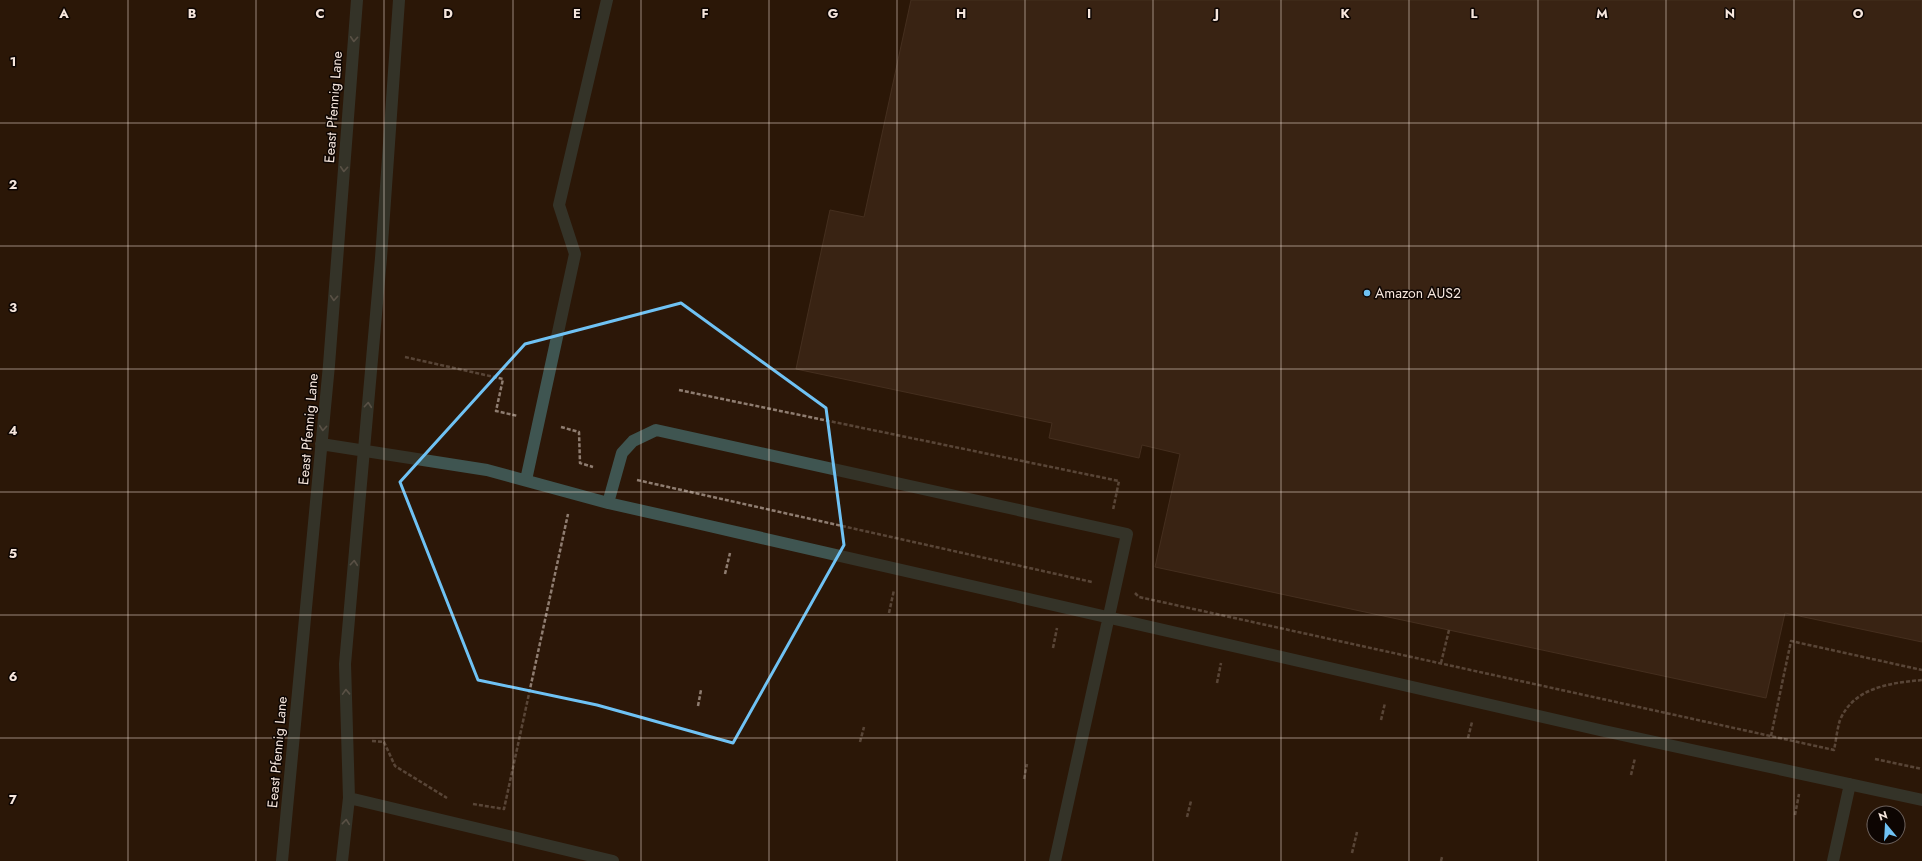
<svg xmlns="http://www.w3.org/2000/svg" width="1922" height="861" font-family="Jost,sans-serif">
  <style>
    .building { fill: #493223; stroke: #634a3a }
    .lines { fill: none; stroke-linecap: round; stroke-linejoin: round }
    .path { stroke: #8f7d71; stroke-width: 2.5; stroke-dasharray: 4 2; stroke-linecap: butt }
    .minor { stroke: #3f5551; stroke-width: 12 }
    .oneway { stroke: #919690 }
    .marked { fill: none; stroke: #6fc2f4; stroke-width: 3; stroke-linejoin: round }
    .grid { fill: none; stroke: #f6e6dd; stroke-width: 1; stroke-opacity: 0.55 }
    .poi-dot { fill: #6fc2f4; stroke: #0d0502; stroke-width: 1.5 }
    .labels { text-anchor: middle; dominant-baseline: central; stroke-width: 3; stroke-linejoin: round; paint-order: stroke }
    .street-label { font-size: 14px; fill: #f6e6dd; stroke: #0d0502 }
    .poi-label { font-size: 14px; fill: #f6e6dd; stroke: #0d0502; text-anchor: start }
    .grid-label { font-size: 13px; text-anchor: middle; font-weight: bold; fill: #f6e6dd; stroke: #0d0502; stroke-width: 3; stroke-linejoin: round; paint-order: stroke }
  </style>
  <rect width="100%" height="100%" fill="#2c1708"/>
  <path class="building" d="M 911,0 L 1922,0 L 1922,642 L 1785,613 L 1766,698 L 1155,567 L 1180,454 L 1142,445 L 1139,458 L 1049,438 L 1052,423 L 796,369 L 830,210 L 864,217 Z"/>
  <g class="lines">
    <path class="path" d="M 405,357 L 503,379 L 496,411 L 518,416
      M 679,390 L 1119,481 L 1113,510
      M 561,427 L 579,432 L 580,463 L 593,467
      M 637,480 L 1092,582
      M 725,574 L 730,553
      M 1135,593 L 1139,597 L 1834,750 C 1836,741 1837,729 1840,720 C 1854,687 1891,683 1922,680
      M 889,613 L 894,590
      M 1053,648 L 1057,628
      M 1441,663 L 1449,630
      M 1217,683 L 1221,663
      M 698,706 L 701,690
      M 1381,720 L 1385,703
      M 1771,736 L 1791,641 L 1922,670
      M 1468,738 L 1472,722
      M 372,741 L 384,742 L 395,766 L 447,798
      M 860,742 L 864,727
      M 1875,759 L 1922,769
      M 1631,775 L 1635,758
      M 1024,779 L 1027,764
      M 473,804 L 504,809 L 568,514
      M 1795,815 L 1799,794
      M 1187,817 L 1191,801
      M 1352,853 L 1357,832
      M 1441,861 L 1442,857"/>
    <path class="minor" d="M 321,444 L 487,470 L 608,503 L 692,522 L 1604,731 L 1922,800
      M 526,480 L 575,254 L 559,205 L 607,0
      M 608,503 L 622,453 L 633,441 L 656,430 L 1127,534 L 1055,861
      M 349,798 L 613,861
      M 282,861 L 329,365 L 357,0
      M 342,861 L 349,798 L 345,664 L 381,258 L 399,0
      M 1833,861 L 1850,784"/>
  </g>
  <defs><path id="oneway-chevron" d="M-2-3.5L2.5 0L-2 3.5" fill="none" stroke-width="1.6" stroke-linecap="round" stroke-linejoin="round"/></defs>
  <g class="oneway">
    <use href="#oneway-chevron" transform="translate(354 39) rotate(94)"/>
    <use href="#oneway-chevron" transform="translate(344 169) rotate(94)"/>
    <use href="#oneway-chevron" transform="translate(334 298) rotate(94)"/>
    <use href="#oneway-chevron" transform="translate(368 405) rotate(-85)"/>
    <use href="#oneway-chevron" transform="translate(323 428) rotate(95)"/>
    <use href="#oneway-chevron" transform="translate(354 563) rotate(-85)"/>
    <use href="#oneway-chevron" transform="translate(346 692) rotate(-92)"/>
    <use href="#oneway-chevron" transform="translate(346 822) rotate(-84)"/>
  </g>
  <path d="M0 0H1922V861H0ZM 681,303 L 826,408 L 844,545 L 733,743 L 597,705 L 478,680 L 400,482 L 525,344 Z" fill="#2c1708" fill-opacity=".55" fill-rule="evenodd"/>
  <path class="marked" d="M 681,303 L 826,408 L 844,545 L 733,743 L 597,705 L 478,680 L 400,482 L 525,344 Z"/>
  <path class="grid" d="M 128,0 L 128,861M 256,0 L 256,861M 384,0 L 384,861M 513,0 L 513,861M 641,0 L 641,861M 769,0 L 769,861M 897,0 L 897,861M 1025,0 L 1025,861M 1153,0 L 1153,861M 1281,0 L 1281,861M 1409,0 L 1409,861M 1538,0 L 1538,861M 1666,0 L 1666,861M 1794,0 L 1794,861M 0,123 L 1922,123M 0,246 L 1922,246M 0,369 L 1922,369M 0,492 L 1922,492M 0,615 L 1922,615M 0,738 L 1922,738"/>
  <circle class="poi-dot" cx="1367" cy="293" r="4"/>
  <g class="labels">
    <g class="street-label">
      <text transform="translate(333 107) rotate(-86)">Eeast Pfennig Lane</text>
      <text transform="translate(308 429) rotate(-85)">Eeast Pfennig Lane</text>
      <text transform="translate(277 752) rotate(-85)">Eeast Pfennig Lane</text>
    </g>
    <g class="poi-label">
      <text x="1375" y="293">Amazon AUS2</text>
    </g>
  </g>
  <g class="grid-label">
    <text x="64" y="18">A</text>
    <text x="192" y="18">B</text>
    <text x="320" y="18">C</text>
    <text x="448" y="18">D</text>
    <text x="577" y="18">E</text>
    <text x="705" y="18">F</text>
    <text x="833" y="18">G</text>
    <text x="961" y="18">H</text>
    <text x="1089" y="18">I</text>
    <text x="1217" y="18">J</text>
    <text x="1345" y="18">K</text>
    <text x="1474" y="18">L</text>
    <text x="1602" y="18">M</text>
    <text x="1730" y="18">N</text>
    <text x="1858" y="18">O</text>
    <text x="13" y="66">1</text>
    <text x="13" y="189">2</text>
    <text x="13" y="312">3</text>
    <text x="13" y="435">4</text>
    <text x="13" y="558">5</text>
    <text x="13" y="681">6</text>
    <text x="13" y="804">7</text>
  </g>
  <g transform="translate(1886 825) rotate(342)"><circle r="19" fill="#0d0502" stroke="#6a5f5a"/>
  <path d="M0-3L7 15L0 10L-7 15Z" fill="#6fc2f4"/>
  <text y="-6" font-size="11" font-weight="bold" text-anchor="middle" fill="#f6e6dd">N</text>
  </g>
</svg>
